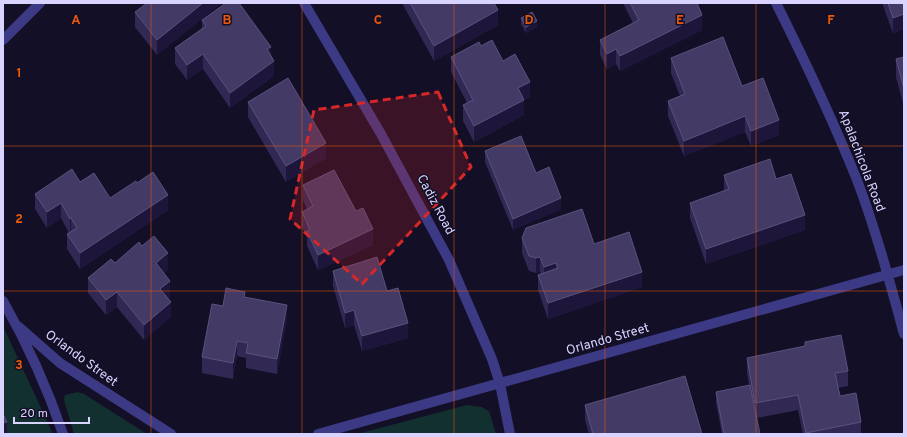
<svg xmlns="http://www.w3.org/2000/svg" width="907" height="437" font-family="Overpass,sans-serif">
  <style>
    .green { fill: #12302f }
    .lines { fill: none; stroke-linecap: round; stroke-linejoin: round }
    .minor { stroke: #3d3a85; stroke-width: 10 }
    .wall { fill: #312854 }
    .shaded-wall { fill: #1d163a }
    .building { fill: #433a66; stroke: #5a527e }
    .marked { fill: #d62828; fill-opacity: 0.2; stroke: #d62828; stroke-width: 3; stroke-dasharray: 8 5; stroke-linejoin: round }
    .grid { fill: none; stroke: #e8590c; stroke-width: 1; stroke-opacity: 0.55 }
    .labels { text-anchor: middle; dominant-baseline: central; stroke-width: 3; stroke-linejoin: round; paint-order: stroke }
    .street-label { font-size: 13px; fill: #d9d4ff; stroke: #130f26 }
    .grid-label { font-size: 13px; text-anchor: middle; font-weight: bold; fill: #e8590c; stroke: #130f26; stroke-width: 3; stroke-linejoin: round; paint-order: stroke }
  </style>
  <rect width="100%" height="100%" fill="#130f26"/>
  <path class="green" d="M3,326L53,434H3Z
    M78,392L84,394L147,434H74L64,400L65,395Z
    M467,405L482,407L489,411L496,434H357Z"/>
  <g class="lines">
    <path class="minor" d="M304,3L381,134L449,260L492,359L500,384L510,434
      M776,3C805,61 833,120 857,180C876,230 890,283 904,334
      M3,40L40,3
      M3,301C27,343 47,387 63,434
      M19,327L60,363L171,434
      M318,434L904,270"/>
  </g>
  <path class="wall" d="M221,3L157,55L135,27V12Z
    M402,3H494L498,25L434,61Z
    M623,3H697L702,30L620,71L616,64L607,69L600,55V40L633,23Z
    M882,3H904V29L893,33Z
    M521,18L537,27L526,33L521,24Z
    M202,20L271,55L274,76L230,108L203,69L187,80L175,64V48L202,29Z
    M451,57L503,61L530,97L524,100V115L474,142L463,121V105L467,103L451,72Z
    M904,57V107L896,77V59Z
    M671,58L742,86L779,135L751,146L745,132L684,156L668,116V101L680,96L671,73Z
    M248,102L326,158L286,182L248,117Z
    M485,151L536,173L561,209L513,230L485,162Z
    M724,175L776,179L805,230L706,264L690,218V203L724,191Z
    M80,182L110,198L137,183L168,210L80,269L67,249V234L69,233L61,218L47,228L35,209V194Z
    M303,185L373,245L318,270L307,246V238L302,227V212L307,209L303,200Z
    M522,238L594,244L642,287L548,319L538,290V275L541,274L540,272L536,273L529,271L522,253Z
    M142,246L168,269L164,273L170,296L168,298L171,317L144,340L117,307L106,315L88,293V278Z
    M333,271L387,291L408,338L362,351L354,325L345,328L333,286Z
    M245,297L287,320L277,374L246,368V358L237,356L233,379L202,373V357L223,306Z
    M805,342L848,371V386L838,388L840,396L861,422V434H803L798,410L757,418L760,434H722L716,403V392L749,385L747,373V358L805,346Z
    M585,405L702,434H589L585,420Z"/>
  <path class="shaded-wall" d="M203,3H221V4L157,55V40Z
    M498,10V25L434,61V46Z
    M904,14V29L893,33V18Z
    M702,15V30L620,71V56Z
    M537,21V27L526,33V27Z
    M271,47V62L267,49Z
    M616,49V64L607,69V54Z
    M203,54V69L187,80V65Z
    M274,61V76L230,108V93Z
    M530,82V97L524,100V115L474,142V126L518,88Z
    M745,116V132L684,156V141Z
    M779,120V135L751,146V131Z
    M326,143V158L286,182V166Z
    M168,195V210L80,269V253Z
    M561,198V209L513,230V219Z
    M61,203V218L47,228V212Z
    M805,215V230L706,264V249Z
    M71,218V233L70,234V219Z
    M373,229V245L318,270V255Z
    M168,253V269L156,279V263Z
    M540,257V272L536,273V258Z
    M556,263V278L544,282V267Z
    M642,272V287L548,319V303Z
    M170,281V296L160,304V289Z
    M117,292V307L106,315V300Z
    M171,302V317L144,340V325Z
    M287,305V320L277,374V359Z
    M354,310V325L345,328V313Z
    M408,323V338L362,351V336Z
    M237,341V356L233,379V363Z
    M7,422V434H3V423Z"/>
  <path class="building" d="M147,3H203L157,40L135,12Z
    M226,3H239L271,47L267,49L274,61L230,93L203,54L187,65L175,48L206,26L202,20Z
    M410,3H494L498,10L434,46Z
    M630,3H697L702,15L620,56L616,49L607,54L600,40L639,20Z
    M888,3H904V14L893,18Z
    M532,12L537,21L526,27L521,18Z
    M723,37L742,86L763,78L779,120L751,131L745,116L684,141L668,101L685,94L671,58Z
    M492,40L503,61L515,54L530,82L518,88L524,100L474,126L463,105L473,100L451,57L479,42L481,46Z
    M904,57V89L896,59Z
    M288,78L326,143L286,166L248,102Z
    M521,136L536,173L549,167L561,198L513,219L485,151Z
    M770,159L776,179L791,174L805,215L706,249L690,203L729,189L724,175Z
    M72,169L80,182L94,173L110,198L136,181L137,183L153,172L168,195L80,253L67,234L77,228L71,218L70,219L61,203L47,212L35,194Z
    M334,170L356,211L363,208L373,229L318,255L307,231L310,230L302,212L313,206L303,185Z
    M582,209L594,244L629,232L642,272L548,303L538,275L558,268L556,263L544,267L540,257L536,258L529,256L522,238L526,228Z
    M154,236L168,253L156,263L170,281L160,289L171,302L144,325L117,292L106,300L88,278L111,259L115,263L139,242L142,246Z
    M377,257L387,291L398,288L408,323L362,336L354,310L345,313L333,271Z
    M226,288L245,292L244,297L287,305L277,359L246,353L248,343L237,341L233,363L202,357L212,304L223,306Z
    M841,335L848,371L835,373L840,396L856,393L861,422L806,433L798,395L755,403L747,358L805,346V342Z
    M685,376L702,434H593L585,405Z
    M750,385L760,434H724L716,392Z
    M3,414L7,422L3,423Z"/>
  <path class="marked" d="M438,92L471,167L362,284L290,219L314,110Z"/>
  <path class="grid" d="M151,3V434M302,3V434M454,3V434M605,3V434M756,3V434M3,146H904M3,291H904"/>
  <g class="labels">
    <g class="street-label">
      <text transform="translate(861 161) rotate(69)">Apalachicola Road</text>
      <text transform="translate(435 205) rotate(62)">Cadiz Road</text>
      <text transform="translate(608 340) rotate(-16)">Orlando Street</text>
      <text transform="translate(81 359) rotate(36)">Orlando Street</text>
    </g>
  </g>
  <g class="grid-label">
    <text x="76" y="24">A</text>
    <text x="227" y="24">B</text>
    <text x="378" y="24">C</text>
    <text x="529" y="24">D</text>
    <text x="680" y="24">E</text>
    <text x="831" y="24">F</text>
    <text x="19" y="77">1</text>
    <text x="19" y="223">2</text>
    <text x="19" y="369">3</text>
  </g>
  <rect width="907" height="437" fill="none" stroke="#d9d4ff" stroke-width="8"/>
  <path d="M14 417v6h75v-6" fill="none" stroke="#d9d4ff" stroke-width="2"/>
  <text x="20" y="417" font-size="12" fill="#d9d4ff" stroke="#130f26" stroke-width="3" paint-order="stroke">20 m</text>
</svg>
